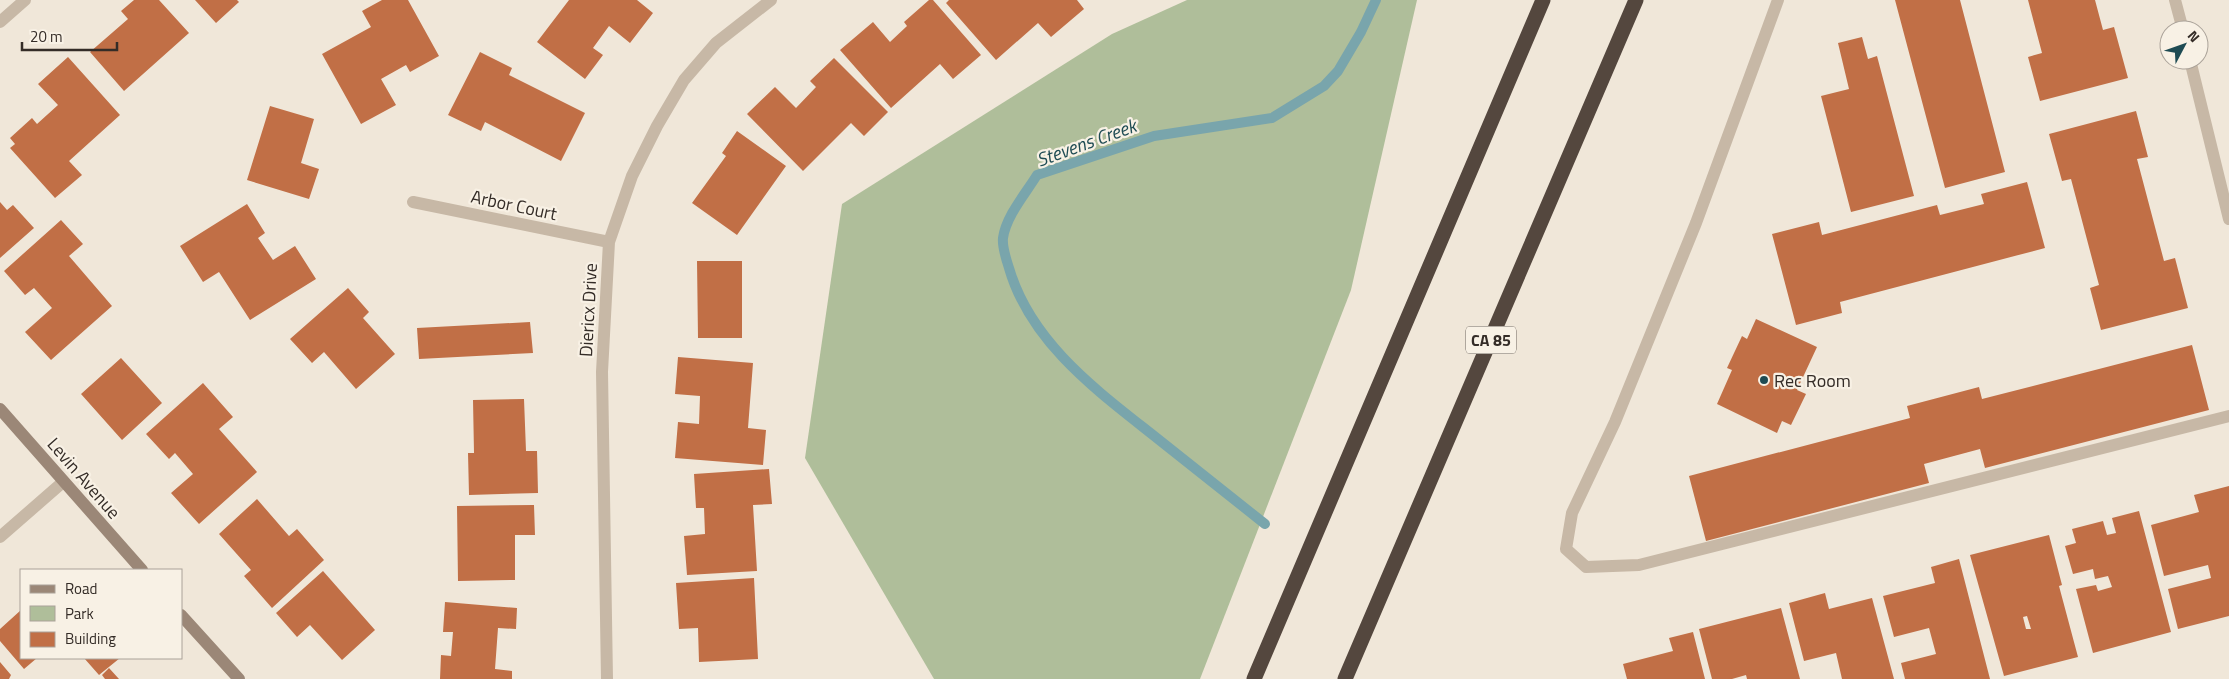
<svg xmlns="http://www.w3.org/2000/svg" width="2229" height="679" font-family="'Titillium Web',sans-serif">
  <style>
    .green { fill: #afbe9a }
    .lines { fill: none; stroke-linecap: round; stroke-linejoin: round }
    .stream { stroke: #79a5ac; stroke-width: 10 }
    .building { fill: #c16f46; fill-rule: evenodd }
    .lane { stroke: #c7b8a6; stroke-width: 12 }
    .street { stroke: #c7b8a6; stroke-width: 12 }
    .secondary { stroke: #9b8777; stroke-width: 12 }
    .highway { stroke: #54473e; stroke-width: 15 }
    .poi-dot { fill: #1e4b53; stroke: #f8f1e5; stroke-width: 2 }
    .labels { text-anchor: middle; dominant-baseline: central; stroke-width: 4.5; stroke-linejoin: round; paint-order: stroke }
    .shield { fill: #f8f1e5; stroke: #6f6760; stroke-width: 1 }
    .shield-label { font-size: 16px; font-weight: bold; fill: #342c27 }
    .street-label { font-size: 18px; fill: #342c27; stroke: #f8f1e5 }
    .poi-label { font-size: 18px; fill: #342c27; stroke: #f8f1e5; text-anchor: start }
    .water-label { font-size: 19px; font-style: italic; fill: #1e4b53; stroke: #f8f1e5 }
  </style>
  <rect width="100%" height="100%" fill="#f0e7d9"/>
  <path class="green" d="M1187,0H1417L1351,290L1200,679H934L805,458L842,204L1112,34Z"/>
  <g class="lines">
    <path class="stream" d="M1265,524C1230,496 1194,468 1158,439C1099,392 1031,344 1009,268C1006,259 1002,247 1003,238C1006,216 1026,193 1037,175L1154,136L1272,118L1324,86L1338,71L1361,32L1376,0"/>
  </g>
  <path class="building" d="M134,0H159L189,33L124,91L90,52L128,19L121,11Z
    M195,0H237L239,2L216,23Z
    M382,0H408L439,56L410,72L406,65L381,79L396,105L361,124L322,54L371,27L362,11Z
    M569,0H637L653,13L630,43L609,26L593,48L603,55L585,79L537,42Z
    M929,0H933L981,55L953,79L940,64L891,108L840,50L873,22L890,42L907,26L904,22Z
    M949,0H1077L1084,9L1051,37L1038,23L996,60L946,3Z
    M1895,0H1960L2005,172L1945,188Z
    M2028,0H2095L2103,30L2114,27L2128,78L2040,101L2028,57L2042,53Z
    M1862,37L1868,59L1877,56L1914,196L1851,212L1821,96L1849,89L1838,43Z
    M480,52L512,68L509,75L585,113L561,161L485,122L481,131L448,115Z
    M68,57L120,115L69,161L82,175L55,198L10,148L15,144L10,138L32,118L37,124L58,105L38,84Z
    M834,58L888,112L864,136L851,123L803,171L747,114L775,87L796,108L816,87L810,81Z
    M270,106L314,119L301,163L319,169L309,199L247,180Z
    M2136,111L2148,157L2137,159L2164,261L2175,258L2188,308L2101,330L2090,288L2099,285L2071,179L2062,181L2049,134Z
    M737,131L786,166L737,235L692,203L726,156L722,153Z
    M2027,182L2045,248L1840,302L1842,313L1796,325L1772,234L1819,222L1822,235L1937,205L1940,215L1984,204L1981,194Z
    M0,202L7,210L13,205L34,228L0,258Z
    M247,204L265,233L258,238L273,260L295,246L316,279L250,320L219,272L203,282L180,246Z
    M61,220L83,244L69,256L112,306L51,360L25,332L52,308L34,288L25,295L4,271Z
    M697,261H742V338H698Z
    M348,288L369,312L363,318L395,354L356,389L324,352L312,363L290,339Z
    M1756,319L1817,347L1797,390L1806,394L1791,425L1782,421L1777,433L1717,404L1732,370L1727,368L1742,336L1747,339Z
    M530,322L533,353L419,359L417,328Z
    M2192,345L2209,410L1985,468L1980,449L1924,464L1929,483L1706,541L1689,476L1910,418L1907,406L1979,387L1982,399Z
    M678,357L753,363L748,428L766,430L763,465L675,458L678,422L699,424L700,396L675,394Z
    M121,358L162,403L122,440L81,394Z
    M203,383L233,417L219,429L257,472L199,524L171,493L193,474L175,453L169,459L146,434Z
    M524,399L526,451H537L538,493L469,495L468,453H474L473,400Z
    M769,469L772,504L753,505L757,571L687,575L684,536L705,534L704,508H696L694,474Z
    M2229,486V616L2178,629L2168,589L2211,578L2208,565L2164,576L2151,525L2199,512L2194,495Z
    M257,499L289,536L297,529L324,560L272,608L244,576L251,570L219,534Z
    M534,505L535,535H515V580L458,581L457,506Z
    M2139,511L2171,632L2093,653L2076,589L2096,585L2098,591L2112,587L2108,576L2095,579L2093,569L2073,574L2065,546L2076,543L2072,529L2103,521L2107,535L2116,533L2112,518Z
    M2049,535L2062,585L2059,586L2078,657L2004,676L1970,555ZM2027,616L2031,629H2026L2023,617Z
    M1959,559L1990,679H1905L1901,663L1936,654L1929,628L1894,637L1883,596L1935,583L1931,567Z
    M323,571L375,630L342,660L310,625L297,637L276,613Z
    M754,578L758,659L699,662L698,628L679,629L676,583Z
    M1825,593L1829,609L1872,598L1894,679H1842L1836,653L1804,661L1789,603Z
    M445,602L517,608L516,629L498,628L495,669L512,671V679H440L441,655L451,656L453,632H443Z
    M1781,608L1800,679H1747L1746,675L1732,679H1712L1699,629Z
    M21,610V658H37L24,669L0,641V629Z
    M1693,632L1705,679H1627L1623,664L1673,651L1669,638Z
    M84,658H120L99,675Z
    M0,662L11,675L9,679H0Z
    M109,668L119,679H105L102,675Z"/>
  <g class="lines">
    <path class="lane" d="M1778,0L1696,223L1615,422L1572,513L1566,549L1586,567L1639,565L2229,416"/>
    <path class="street" d="M2175,0L2183,30
      M0,22L25,0
      M2190,60L2229,219
      M413,202L609,242
      M0,537L63,482
      M607,679L602,372L609,242L632,176L657,126L684,80L716,43L771,0"/>
    <path class="secondary" d="M0,409L142,570
      M181,615L239,679"/>
    <path class="highway" d="M1254,679L1543,0
      M1345,679L1636,0"/>
  </g>
  <circle class="poi-dot" cx="1764" cy="380" r="5"/>
  <g class="labels">
    <rect class="shield" x="1466" y="326.5" width="50" height="27" rx="4"/>
    <g class="shield-label">
      <text x="1491" y="340">CA 85</text>
    </g>
    <g class="street-label">
      <text transform="translate(514 205) rotate(12)">Arbor Court</text>
      <text transform="translate(588 310) rotate(-87)">Diericx Drive</text>
      <text transform="translate(84 478) rotate(49)">Levin Avenue</text>
    </g>
    <g class="poi-label">
      <text x="1774" y="380">Rec Room</text>
    </g>
    <g class="water-label">
      <text transform="translate(1086 142) rotate(-20)">Stevens Creek</text>
    </g>
  </g>
  <rect x="20" y="569" width="162" height="90" fill="#f8f1e5" stroke="#aaa299"/>
  <rect x="30" y="585" width="25" height="8" fill="#9b8777" stroke="#aaa299"/>
  <text x="65" y="594" font-size="15" fill="#342c27">Road</text>
  <rect x="30" y="606" width="25" height="15" fill="#afbe9a" stroke="#aaa299"/>
  <text x="65" y="619" font-size="15" fill="#342c27">Park</text>
  <rect x="30" y="632" width="25" height="15" fill="#c16f46" stroke="#aaa299"/>
  <text x="65" y="644" font-size="15" fill="#342c27">Building</text>
  <g transform="translate(2184 45) rotate(49)"><circle r="24" fill="#f8f1e5" stroke="#aaa299"/>
  <path d="M0-4L9 19L0 12L-9 19Z" fill="#1e4b53"/>
  <text y="-8" font-size="14" font-weight="bold" text-anchor="middle" fill="#342c27">N</text>
  </g>
  <path d="M22 42v8h95v-8" fill="none" stroke="#342c27" stroke-width="2.5"/>
  <text x="30" y="42" font-size="15" fill="#342c27" stroke="#f8f1e5" stroke-width="4" paint-order="stroke">20 m</text>
</svg>
